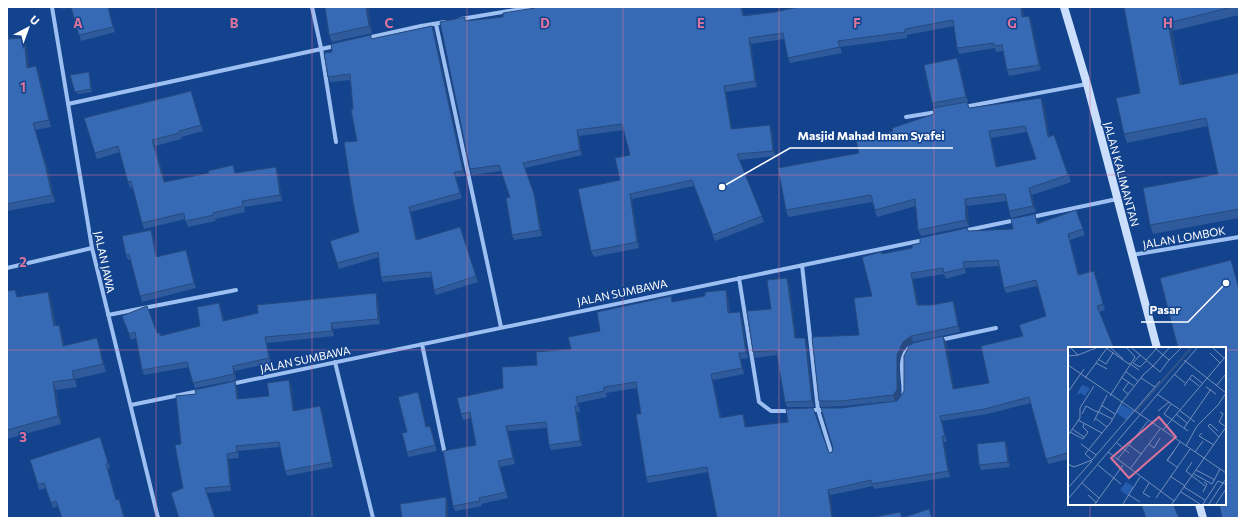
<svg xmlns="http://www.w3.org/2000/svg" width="1246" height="525" font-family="Commissioner,sans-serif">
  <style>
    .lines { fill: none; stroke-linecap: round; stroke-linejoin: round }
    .street { stroke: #9dbff1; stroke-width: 4 }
    .secondary { stroke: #cbdefc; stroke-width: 8 }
    .wall { fill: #2f5b9c; fill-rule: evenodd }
    .shaded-wall { fill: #264a7f }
    .building { fill: #376ab5; stroke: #264a7f; fill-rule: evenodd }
    .grid { fill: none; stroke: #da749d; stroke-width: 1; stroke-opacity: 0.55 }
    .labels { text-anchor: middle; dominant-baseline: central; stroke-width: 3; stroke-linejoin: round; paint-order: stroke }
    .street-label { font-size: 11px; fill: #fff; stroke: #13438d }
    .inset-river { fill: none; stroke: #2e5289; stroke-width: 2 }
    .inset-road { fill: none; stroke: #718ebb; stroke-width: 1 }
    .view { fill: #da749d; fill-opacity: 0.15; stroke: #da749d; stroke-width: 2 }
    .inset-edge { fill: none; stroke: #fff; stroke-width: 2 }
    .grid-label { font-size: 13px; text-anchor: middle; font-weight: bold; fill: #da749d; stroke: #13438d; stroke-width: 3; stroke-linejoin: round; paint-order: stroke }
    .leader { fill: none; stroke: #fff; stroke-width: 1.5 }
    .callout-dot { fill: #fff; stroke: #13438d; stroke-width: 1.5 }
    .callout-label { font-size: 12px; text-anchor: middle; font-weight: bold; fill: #fff; stroke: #13438d; stroke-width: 3; stroke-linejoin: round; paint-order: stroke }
  </style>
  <rect width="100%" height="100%" fill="#13438d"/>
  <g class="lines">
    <path class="street" d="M52,7L92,248L158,518
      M312,7L321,48L336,142
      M461,19L533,7
      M436,24L501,327
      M367,38L421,26L445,22
      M68,104L335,46
      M964,107L1087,84
      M906,117L937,112
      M1032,217L1117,199
      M963,231L1016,220
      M1132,255L1239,237
      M802,265L818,410L832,455
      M7,268L92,248
      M739,278L759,402L771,411H791
      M108,315L236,290
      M940,340L996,328
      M422,344L444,450
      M335,362L373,518
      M231,384L924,240
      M903,397C906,382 895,358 910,347
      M131,405L199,391
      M810,410H825"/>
    <path class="secondary" d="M1064,7L1087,84L1157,348
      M1199,504L1203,518"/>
  </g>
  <path class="wall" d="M62,7H110H108L115,32L81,41L72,7L63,9Z
    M368,7L372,33L332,42L329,35Z
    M535,7H742L744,15L775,12L799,7H1022L1024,16L1031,21L1041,70L1009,76L1007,70L1003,51L996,52L995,48L959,54L957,48L954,26L907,35V38L840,47L842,53L790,63L788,58L784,39L751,44L757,87L726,92L732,129L772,131L775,156L739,160L764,222L715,241L694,186L632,199L639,248L594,257L591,251L630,155L624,130L579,136L582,155L525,168L536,200L542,236L514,240L512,235L510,197L501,171L472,175L470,169L466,21L503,17L535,8Z
    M1124,7H1239V15L1172,31L1182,85L1239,73V218L1153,234L1150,225L1218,174L1208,126L1127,143L1124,134L1140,93Z
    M7,26L9,39L26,44L29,68L39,73L51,127L35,130L48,170L55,202L7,211Z
    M434,31L465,176L456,177L462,198L411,212L417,240L460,227L478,282L436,295L434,290L432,277L383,282L381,277L379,257L339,269L337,263L359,232L357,141L351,80L330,82L328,77L372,39Z
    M957,58L959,64L968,102H967L969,108L1041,98L1044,104L1049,136L1054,135L1071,182L1032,195L1036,212L1011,218L1009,211L1007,201L967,206L969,226L921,236L918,230L916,206L877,217L872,202L788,217L786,210L859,153L893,131L934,114V108L932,103ZM1027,132L1036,159L997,167L991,138Z
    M89,72L92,92L77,94L70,75Z
    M191,91L203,131L181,137L182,139L155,146L165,182L236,173L276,167L278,173L282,201L244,207L245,212L215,219L216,221L188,227L185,219L144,229L142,223L133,187L130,188L120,152L97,159L95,153Z
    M1076,210L1085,235L1070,240L1079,275L1096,277L1105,310L1099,312L1068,459L1048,464L1031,403L987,414L942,421L947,442H944L950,477L874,489L873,486L831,495L708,472L648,483L646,477L641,414L637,388L606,393L607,397L578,403L580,412H577L582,446L551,450L549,445L547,428L508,431L515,464L500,467L508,498L481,504L482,506L455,511L453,506L476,445L471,418L463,420L461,414L503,388L537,365L571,349L600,331L673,302L728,296L730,313L742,318L748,358L741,359L744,374L713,380L721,417L745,420L746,427L829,453L832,452L833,448L841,408L897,401L946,342L954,389L989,383L1023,336L1046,316L1037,286L1006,293L1004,288L999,266L965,268L966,273L946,279L944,274L913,279L918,305H932L953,301L955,306L960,332L913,342L905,347L899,361L900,396L895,401L843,406L821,407L819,401L859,335L872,296L882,254L912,248L920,243L967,228L969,231L1013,229L1037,219L1038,223Z
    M151,230L153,235L157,257L186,250L196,288L142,302L131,260H128L126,255Z
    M789,283L796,338L807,343L814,407H787L785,402L777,355L755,358L753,352L771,309Z
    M7,291L18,297L48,292L51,300L56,326L59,325L62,334L64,346L97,338L100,347L106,372L75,379L77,387L56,390L61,424L7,439Z
    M376,293L378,299L380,324L333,329L334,336L267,343L271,363L235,371L236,380L195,388L189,367L144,375L142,370L136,338L131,340L122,316L157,333H160L161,336L200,326L219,303L221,308L224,321Z
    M291,385L294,411L320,406L322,411L333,467L287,476L285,471L280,447L238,451L239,458L229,459L231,491L207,493L183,488L196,394L237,387L238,399L269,396Z
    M418,392L420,398L426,427L430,426L437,451L408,457L407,452V432Z
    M102,443L110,468L108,469L116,500L119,499L125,518H62L58,506L53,508L46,488L39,490L30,460Z
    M1007,446L1010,467L981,470L979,465Z"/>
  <path class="shaded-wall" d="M366,7H368L372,33L369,26Z
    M741,7H742L745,21L743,16Z
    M1021,7H1022L1025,22L1022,17Z
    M1029,16L1031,21L1041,70L1039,65Z
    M1168,23L1172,31L1183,94L1180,85Z
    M7,26L10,46L8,39Z
    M432,26L434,31L465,176L463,171Z
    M24,38L26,44L30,75L27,68Z
    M749,38L751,44L757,87L755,81Z
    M957,58L959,64L968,102L966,97Z
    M36,66L39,73L51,127L49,120Z
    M89,72L90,75L92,92L91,89Z
    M724,86L726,92L733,135L731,129Z
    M1041,98L1044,104L1050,144L1048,137Z
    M770,125L772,131L775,156L773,151Z
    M35,130L48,170L55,202L52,195Z
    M577,130L579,136L582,155L580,150Z
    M989,131L991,138L998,174L996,167Z
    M152,140L155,146L167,188L164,182Z
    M523,163L536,200L542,236L540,230Z
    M276,167L278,173L282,201L280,195Z
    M1029,188L1032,195L1036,212L1033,206Z
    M630,194L632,199L639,248L637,242Z
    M965,199L967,206L969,226L966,220Z
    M409,207L411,212L418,245L416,240Z
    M151,230L153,235L158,263L156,257Z
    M1068,234L1070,240L1080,281L1078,275Z
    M186,250L188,255L196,288L194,283Z
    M1094,271L1096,277L1105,310L1103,304Z
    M911,273L913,279L920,310L917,305Z
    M787,278L789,283L797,344L795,338Z
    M726,290L728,296L730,319L728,313Z
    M48,292L51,300L57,335L54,326Z
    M376,293L378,299L380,324L378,319Z
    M953,301L955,306L960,332L958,326Z
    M219,303L221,308L225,326L223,321Z
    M740,312L742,318L748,358L746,353Z
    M331,323L333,329L334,336L332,331Z
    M59,325L62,334L66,354L63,346Z
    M911,336L913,342L905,347L899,361L900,396L895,401L893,395L897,355L903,342Z
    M943,336L946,342L955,394L953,389Z
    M265,337L267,343L271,363L269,358Z
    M97,338L100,347L106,372L103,364Z
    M805,338L807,343L814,407L812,401Z
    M739,353L741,359L744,374L742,368Z
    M233,366L235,371L236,380L234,374Z
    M72,371L75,379L77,387L74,379Z
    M711,374L713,380L722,423L720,418Z
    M289,380L291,385L295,417L293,411Z
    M235,381L237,387L239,404L237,399Z
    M53,382L56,390L61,424L58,416Z
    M418,392L420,398L428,432L426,427Z
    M320,406L322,411L333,467L332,462Z
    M575,406L577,412L582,446L580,441Z
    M743,414L745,420L747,433L745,427Z
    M940,416L942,421L947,442L945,436Z
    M430,426L432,431L437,451L435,445Z
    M506,426L508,431L515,464L513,458Z
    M942,436L944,442L950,477L948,471Z
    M1005,441L1007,446L1010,467L1008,462Z
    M227,454L229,459L231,491L230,486Z
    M498,461L500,467L508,498L506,492Z
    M828,490L831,495L833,518H832Z
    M446,497L448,503V518H446Z"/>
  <path class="building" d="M71,7H108L113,27L79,35Z
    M325,7H366L369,26L329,35Z
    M535,7H741L743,16L775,12L799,7H1021L1022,17L1029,16L1039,65L1007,70L1002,45L994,46V43L957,48L953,20L905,29V32L838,41L840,47L788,58L783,33L749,38L755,81L724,86L731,129L770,125L773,151L737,154L762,216L713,235L692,180L630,194L637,242L591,251L578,189L620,180L615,158L630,155L622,124L577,130L580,150L523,163L534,194L540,230L512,235L506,198L510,197L499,165L470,169L440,22L465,17V21L503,17V13L535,8Z
    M1124,7H1232L1168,23L1180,85L1239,73V209L1150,225L1143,188L1218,174L1206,118L1124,134L1116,98L1140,93Z
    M432,26L463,171L454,172L460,193L409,207L416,240L460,227L476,276L434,290L431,272L381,277L378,252L337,263L330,241L359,232L353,202L344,142L357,141L351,110L353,109L350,74L328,77L324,53L332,52L331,44L371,35V39Z
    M7,34L8,39L24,38L27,68L36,66L49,120L33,123L45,164L52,195L7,204Z
    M957,58L966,97L932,103L924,65Z
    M89,72L91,89L75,92L70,75Z
    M191,91L201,125L179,131V133L152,140L164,182L209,173L208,171L233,165L235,173L276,167L280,195L242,201L243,206L213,213L214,215L185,221L184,213L142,223L131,181L128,182L118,146L95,153L84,118Z
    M1041,98L1048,137L1054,135L1068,175L1029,188L1033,206L1009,211L1005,194L965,199L966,220L918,230L915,199L875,210L871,195L786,210L778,168L859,153L856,141L893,131L892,128L934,114L933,108L967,102L969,108ZM1025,126L1036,159L996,167L989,131Z
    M1076,210L1083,229L1068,234L1078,275L1094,271L1103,304L1097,306L1114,348L1116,347V348H1069V465L1067,453L1046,459L1029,397L985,409L940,416L945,436H942L948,471L872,484L871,480L828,490L832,518H717L707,467L646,477L636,414H641L636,382L604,387V391L576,397L578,406H575L580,441L549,445L546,422L506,426L513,458L498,461L506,492L479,498L480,501L453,506L443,451L476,445L470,412L461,414L457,398L503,388L502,367L537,365L536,352L571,349L568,337L600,331L597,312L671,296L672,302L705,296V292L726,290L728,313L740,312L746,353H739L742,368L711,374L720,418L743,414L745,427L788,422L786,409L813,408L829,453L832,452L833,448L821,408H841L897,401L904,391V356L909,346L913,343L943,336L953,389L989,383L981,346L1023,336L1019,325L1046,316L1036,280L1004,288L998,260L963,262L964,268L944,273L943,268L911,273L917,305H932L953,301L958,326L911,336L903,342L897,355V390L893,395L841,401H819L812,337L859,335L854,298L872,296L862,257L881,252L882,254L912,248V245L920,243V238L967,228L968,231L1013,229L1011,219L1035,214L1037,224Z
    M151,230L156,257L186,250L194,283L140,296L129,254L126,255L122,236Z
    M1231,260L1239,289V518H1222L1219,504H1225V348H1178L1160,278Z
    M787,278L795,338H805L812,401L785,402L776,350L753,352L747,311L771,309L767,280Z
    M15,290L17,297L48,292L54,326L59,325L63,346L97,338L103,364L72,371L74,379L53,382L58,416L7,430V291Z
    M376,293L378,319L331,323L332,331L265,337L269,358L233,366L234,374L193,383L187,362L142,370L135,332L129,334L122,316L147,306L157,333H160V336L200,326L197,307L219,303L223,321L258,313L257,305Z
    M289,380L293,411L320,406L332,462L285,471L279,442L236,446L237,452L227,454L230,486L205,488L215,518H179L171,493L183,488L175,445L181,444L176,396L196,394L195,390L235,381L237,399L269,396L267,383Z
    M418,392L426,427L430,426L435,445L407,452L402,433L407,432L398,397Z
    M100,437L108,463L106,464L116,500L119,499L124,518H62L56,501L51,503L44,483L38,485L30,460Z
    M1005,441L1008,462L979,465L977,444Z
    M446,497V518H402L400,504Z
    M1141,504H1173L1179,518H1146Z
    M929,509L932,518H870L900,512L902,518Z"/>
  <path class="grid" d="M156,7V518M312,7V518M467,7V518M623,7V518M779,7V518M934,7V518M1090,7V348M7,175H1239M7,350H1069M1225,350H1239M1090,504V518"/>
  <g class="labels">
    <g class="street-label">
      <text transform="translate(1122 174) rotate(75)">JALAN KALIMANTAN</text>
      <text transform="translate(1184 237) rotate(-10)">JALAN LOMBOK</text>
      <text transform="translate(105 262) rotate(78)">JALAN JAWA</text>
      <text transform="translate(622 292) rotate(-12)">JALAN SUMBAWA</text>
      <text transform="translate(305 359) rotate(-12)">JALAN SUMBAWA</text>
    </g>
  </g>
  <g transform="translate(1068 347)">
    <rect width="158" height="158" fill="#13438d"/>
    <path d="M14,38L22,41L17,49L13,46L8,48ZM58,135L66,140L60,149L52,143Z" fill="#255cad"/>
    <path d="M53,57L66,64L58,73L48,65Z" fill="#255cad"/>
    <path class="inset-river" d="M67,65L123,1"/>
    <path class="inset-road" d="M38,1L61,17M43,1L55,12M64,1L92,25L101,13L87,1M145,1L156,11M142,6L152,16M10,8L28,1M72,8L65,16L72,20L79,13M0,9L10,8L3,1M30,12L38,17L45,6M78,13L89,1M101,13L113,1M116,13L158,46M28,16L39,22M61,16L71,23M0,18L158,126M85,19L101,1M57,24L70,34M106,27L117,36M75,28L85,19M53,30L66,39M17,31L39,1M73,31L87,40M121,31L131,39M116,39L124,28L134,36M148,39L158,27M138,40L148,47M0,45L16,22M60,47L55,43L61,35M89,47L111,62M42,49L67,10L59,1M103,57L96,67L120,84M33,58L47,67M111,63L127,75M29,64L44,72M90,64L101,55M152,65L155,67L151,75L158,80M14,67L18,59L29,65M108,67L119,76M27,71L39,80M10,73L34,86M26,74L39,48M116,81L143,42M4,82L16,90M95,83L158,9M150,84L142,77L140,79L151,90M2,85L15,92L20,85L15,80L16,77M134,86L131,89L146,98M0,88L12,71V61L26,39M49,96L61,106M13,97L28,108M81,97L86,101L92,91M61,98L73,107M118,99L129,79L150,58L158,46M106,104L99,113L109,120M40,105L106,154M127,105L135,94M23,112L17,107L43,75L54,55L76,27M49,113L80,74M99,114L112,95M124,115L118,124L137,139M0,117L6,120L24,113L92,34M30,118L53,137M62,122L92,82M128,123L147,133M126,127L144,137L152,122M102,129L117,139M14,136L31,151M81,136L75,146L82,150M116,140L137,153M0,141L24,114M113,145L132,157M135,145L139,137L136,135M20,148L29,156M61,148L72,155M88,151L122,102M0,152L129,1M27,157L55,118M55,157L72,130M104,157L158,80M135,157L150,134L155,136L158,132M141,157L155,136L158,138M148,157L158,142"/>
    <path class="view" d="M91,70L108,90L61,131L43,111Z"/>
    <rect width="158" height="158" class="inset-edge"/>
  </g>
  <g class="grid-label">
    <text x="78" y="28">A</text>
    <text x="234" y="28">B</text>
    <text x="389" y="28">C</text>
    <text x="545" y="28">D</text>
    <text x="701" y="28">E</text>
    <text x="857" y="28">F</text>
    <text x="1012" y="28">G</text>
    <text x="1168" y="28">H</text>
    <text x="23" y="92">1</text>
    <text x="23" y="267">2</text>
    <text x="23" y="442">3</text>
  </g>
  <path class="leader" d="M722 187L790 148H953M1226 283L1188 322H1141"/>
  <g class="callout-dot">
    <circle cx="722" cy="187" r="4"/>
    <circle cx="1226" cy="283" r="4"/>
  </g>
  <g class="callout-label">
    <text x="871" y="140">Masjid Mahad Imam Syafei</text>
    <text x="1165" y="314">Pasar</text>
  </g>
  <rect width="1246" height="525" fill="none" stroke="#ffffff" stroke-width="16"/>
  <g transform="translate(28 28) rotate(41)" stroke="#13438d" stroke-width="3" paint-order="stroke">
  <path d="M0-3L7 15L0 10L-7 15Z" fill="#ffffff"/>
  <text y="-6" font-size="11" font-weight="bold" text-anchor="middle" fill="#ffffff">U</text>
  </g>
</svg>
